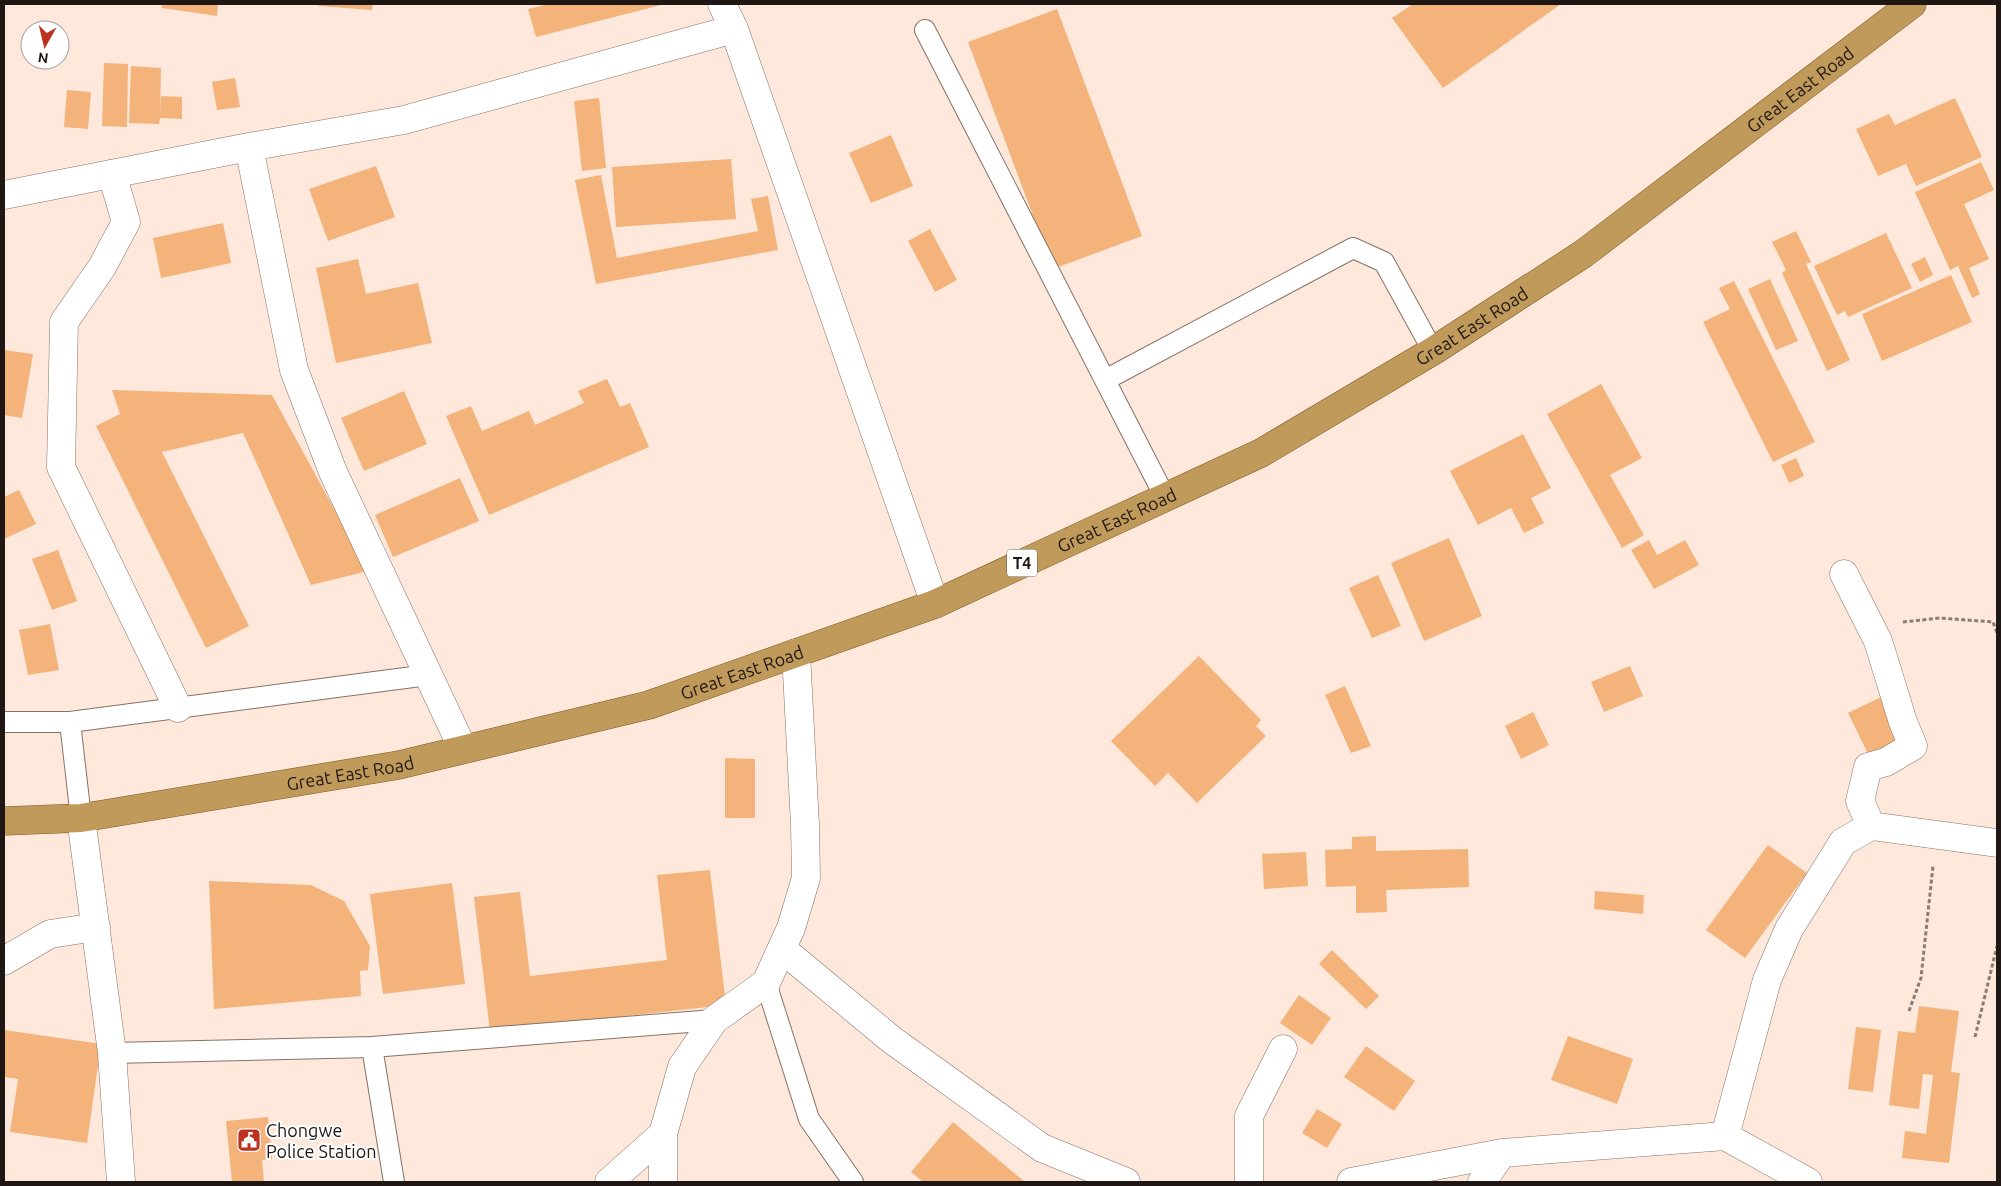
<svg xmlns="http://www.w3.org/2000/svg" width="2001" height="1186" font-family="Ubuntu,sans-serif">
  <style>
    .building { fill: #f3b37a }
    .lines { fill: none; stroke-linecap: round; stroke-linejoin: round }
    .service-casing { stroke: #857267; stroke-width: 22 }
    .pedestrian-casing { stroke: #857267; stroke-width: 29 }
    .minor-casing { stroke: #857267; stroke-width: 29 }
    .tertiary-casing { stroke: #857267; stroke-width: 29 }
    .trunk-casing { stroke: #7d5b26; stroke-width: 29 }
    .path { stroke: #8a7b73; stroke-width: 3; stroke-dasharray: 4 2.5; stroke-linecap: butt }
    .service { stroke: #fff; stroke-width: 20 }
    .pedestrian { stroke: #fff; stroke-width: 28 }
    .minor { stroke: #fff; stroke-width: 28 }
    .tertiary { stroke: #fff; stroke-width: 28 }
    .trunk { stroke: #c09a5a; stroke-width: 28 }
    .labels { text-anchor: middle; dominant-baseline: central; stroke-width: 4; stroke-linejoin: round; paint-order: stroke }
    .shield { fill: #fff; stroke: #625d5a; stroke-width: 1 }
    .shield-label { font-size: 16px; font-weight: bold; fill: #1f1713 }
    .street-label { font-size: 18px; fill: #1f1713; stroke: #fff }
    .poi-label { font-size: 18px; fill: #1f1713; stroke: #fff; text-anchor: start }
  </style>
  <rect width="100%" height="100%" fill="#fde8db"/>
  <path class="building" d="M162,4H218L217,16L162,8Z
    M319,4H373L372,10L319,6Z
    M549,4H665L536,37L528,9Z
    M1413,4H1561L1443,88L1392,18Z
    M1057,9L1142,236L1053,269L968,42Z
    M104,63L128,64L127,127L102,126Z
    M131,66L161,68L160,114L161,96L182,97V119L160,118L159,124L129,123Z
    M235,78L240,107L217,110L212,82Z
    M67,90L91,92L88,129L64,127Z
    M599,98L606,168L582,171L574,101Z
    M1955,98L1982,157L1916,186L1906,164L1878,176L1856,129L1889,114L1895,125Z
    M891,135L913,186L871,203L849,153Z
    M731,159L736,219L616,227L612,167Z
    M1981,162L1994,190L1964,204L1989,259L1969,268L1980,294L1972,298L1958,266L1950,270L1915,192Z
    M376,166L395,217L328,241L309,189Z
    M601,175L617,258L758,231L751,199L768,196L778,250L596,284L575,180Z
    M223,223L231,263L161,278L153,238Z
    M930,229L957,280L935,292L908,241Z
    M1796,231L1811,262L1806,264L1850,360L1827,371L1782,273L1786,270L1772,242Z
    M1886,233L1912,288L1848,317L1845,311L1837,315L1814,266Z
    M1925,257L1933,275L1920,282L1911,264Z
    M358,259L366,294L418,283L432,343L336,363L316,268Z
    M1951,275L1972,322L1882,361L1862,314Z
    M1770,279L1798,341L1776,350L1748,289Z
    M1734,281L1815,442L1773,462L1703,322L1730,309L1719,288Z
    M4,350L33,354L22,418L4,415Z
    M607,379L620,407L630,403L649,447L489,515L446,416L471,406L482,431L529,411L535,425L584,403L578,391Z
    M1601,384L1642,458L1610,475L1644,535L1622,548L1547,414Z
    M112,390L272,395L368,571L311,585L243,433L162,452L249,626L206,648L96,426L120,414Z
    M404,391L427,444L364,471L341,418Z
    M1523,434L1551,488L1531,498L1544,523L1524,533L1511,508L1478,525L1450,471Z
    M1796,458L1804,476L1789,483L1781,465Z
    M460,478L479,521L393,557L375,515Z
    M19,490L36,524L4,539V497Z
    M1449,538L1482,616L1424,641L1391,563Z
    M1649,540L1657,555L1685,540L1699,565L1654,589L1631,550Z
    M58,550L77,601L52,610L32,559Z
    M1378,575L1401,626L1372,638L1349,588Z
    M50,624L59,670L28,675L19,630Z
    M1199,656L1261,720L1256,726L1266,736L1197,803L1168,773L1155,786L1111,741Z
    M1630,666L1643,696L1604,712L1591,682Z
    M1345,686L1371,746L1351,753L1325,695Z
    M1881,697L1905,747L1872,762L1848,713Z
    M1533,712L1549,745L1521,759L1505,726Z
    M725,758L755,759V818H725Z
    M1376,836V851L1468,849L1469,887L1386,890L1387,912L1356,913V886L1326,887L1325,850L1352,849V837Z
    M1768,845L1807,873L1745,958L1706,930Z
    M1306,852L1308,886L1264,889L1262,854Z
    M710,870L726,1005L490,1031L474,897L520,892L530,976L667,960L657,875Z
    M209,881L311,885L344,901L370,946L368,970L360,971L361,996L214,1009Z
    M452,883L465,984L383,994L370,894Z
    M1595,891L1644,895L1643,914L1594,909Z
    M1332,950L1379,996L1366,1009L1319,964Z
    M1299,995L1331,1018L1312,1045L1280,1023Z
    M1919,1006L1959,1011L1951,1072L1960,1073L1949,1163L1902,1158L1905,1131L1926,1134L1933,1075L1923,1074L1919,1109L1889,1105L1898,1031L1915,1033Z
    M1856,1027L1881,1030L1873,1092L1848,1089Z
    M4,1030L101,1044L87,1143L10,1132L18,1079L4,1077Z
    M1568,1036L1633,1059L1617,1104L1551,1080Z
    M1366,1046L1415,1081L1394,1111L1344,1077Z
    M1317,1109L1342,1124L1327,1148L1302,1133Z
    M268,1117L272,1159L262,1160L264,1182H232L226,1121Z
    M953,1122L1025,1182H923L911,1172Z"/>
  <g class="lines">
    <g class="service-casing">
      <path id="service" d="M925,30L1165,497
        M1105,380L1353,248L1384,262L1433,351
        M4,722H70L428,675
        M70,722L81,818
        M766,983L809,1119L853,1182
        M112,1053L372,1047
        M394,1182L372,1047L714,1020"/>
    </g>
    <g class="pedestrian-casing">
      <path id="pedestrian" d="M112,174L126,222L102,267L64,322L61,467L178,708"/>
    </g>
    <g class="minor-casing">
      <path id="minor" d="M722,4L734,29L935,604
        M249,147L294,370L333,472L463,749
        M4,195L249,147L404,120L734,29
        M1844,574L1878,641L1903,722L1913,746L1886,762L1868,767L1860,801L1871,826
        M81,818L112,1053L121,1182
        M782,949L892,1040L1042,1148L1126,1182
        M4,961L50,934L96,927
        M663,1134V1182
        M1725,1136L1767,980L1789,929L1843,842L1871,826L1997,843
        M609,1182L663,1134
        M1249,1182V1116L1283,1049
        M1351,1182L1502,1153L1725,1136L1808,1182
        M1482,1182L1502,1153"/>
    </g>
    <g class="tertiary-casing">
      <path id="tertiary" d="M663,1134L682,1067L714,1020L766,983L791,928L806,878L805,825L796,653"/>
    </g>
    <g class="trunk-casing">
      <g id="trunk">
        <path id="s1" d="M4,821L81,818L399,765L649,705L935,604L1261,453L1433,351L1583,254L1912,4"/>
      </g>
    </g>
    <path class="path" d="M1903,622L1940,618L1993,622L1997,633
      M1909,1011L1921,978L1933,866
      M1975,1037L1997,946"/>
    <use href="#service" class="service"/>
    <use href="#pedestrian" class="pedestrian"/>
    <use href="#minor" class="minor"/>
    <use href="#tertiary" class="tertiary"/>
    <use href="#trunk" class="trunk"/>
  </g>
  <defs>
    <g id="civic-square" transform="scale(1.25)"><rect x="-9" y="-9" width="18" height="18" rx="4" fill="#bd3120" stroke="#fff"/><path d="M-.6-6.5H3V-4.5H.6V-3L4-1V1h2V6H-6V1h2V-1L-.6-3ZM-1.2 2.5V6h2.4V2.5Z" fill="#fff"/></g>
  </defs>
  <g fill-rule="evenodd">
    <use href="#civic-square" x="249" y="1140"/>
  </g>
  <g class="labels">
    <rect class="shield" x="1007" y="549.5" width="30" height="27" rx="4"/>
    <g class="shield-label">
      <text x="1022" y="563">T4</text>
    </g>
    <g class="street-label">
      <text stroke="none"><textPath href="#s1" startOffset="1970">Great East Road</textPath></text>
      <text stroke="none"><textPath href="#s1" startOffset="1565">Great East Road</textPath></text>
      <text stroke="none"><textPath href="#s1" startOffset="1160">Great East Road</textPath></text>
      <text stroke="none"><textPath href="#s1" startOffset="755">Great East Road</textPath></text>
      <text stroke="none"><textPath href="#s1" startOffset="350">Great East Road</textPath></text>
    </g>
    <g class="poi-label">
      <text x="266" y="1130">Chongwe<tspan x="266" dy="21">Police Station</tspan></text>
    </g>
  </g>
  <rect width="2001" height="1186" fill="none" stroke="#1f1713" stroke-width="10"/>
  <g transform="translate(45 45) rotate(188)"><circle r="24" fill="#ffffff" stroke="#a5a2a1"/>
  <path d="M0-4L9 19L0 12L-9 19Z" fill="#bd3120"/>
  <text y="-8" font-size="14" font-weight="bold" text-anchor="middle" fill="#1f1713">N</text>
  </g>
</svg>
